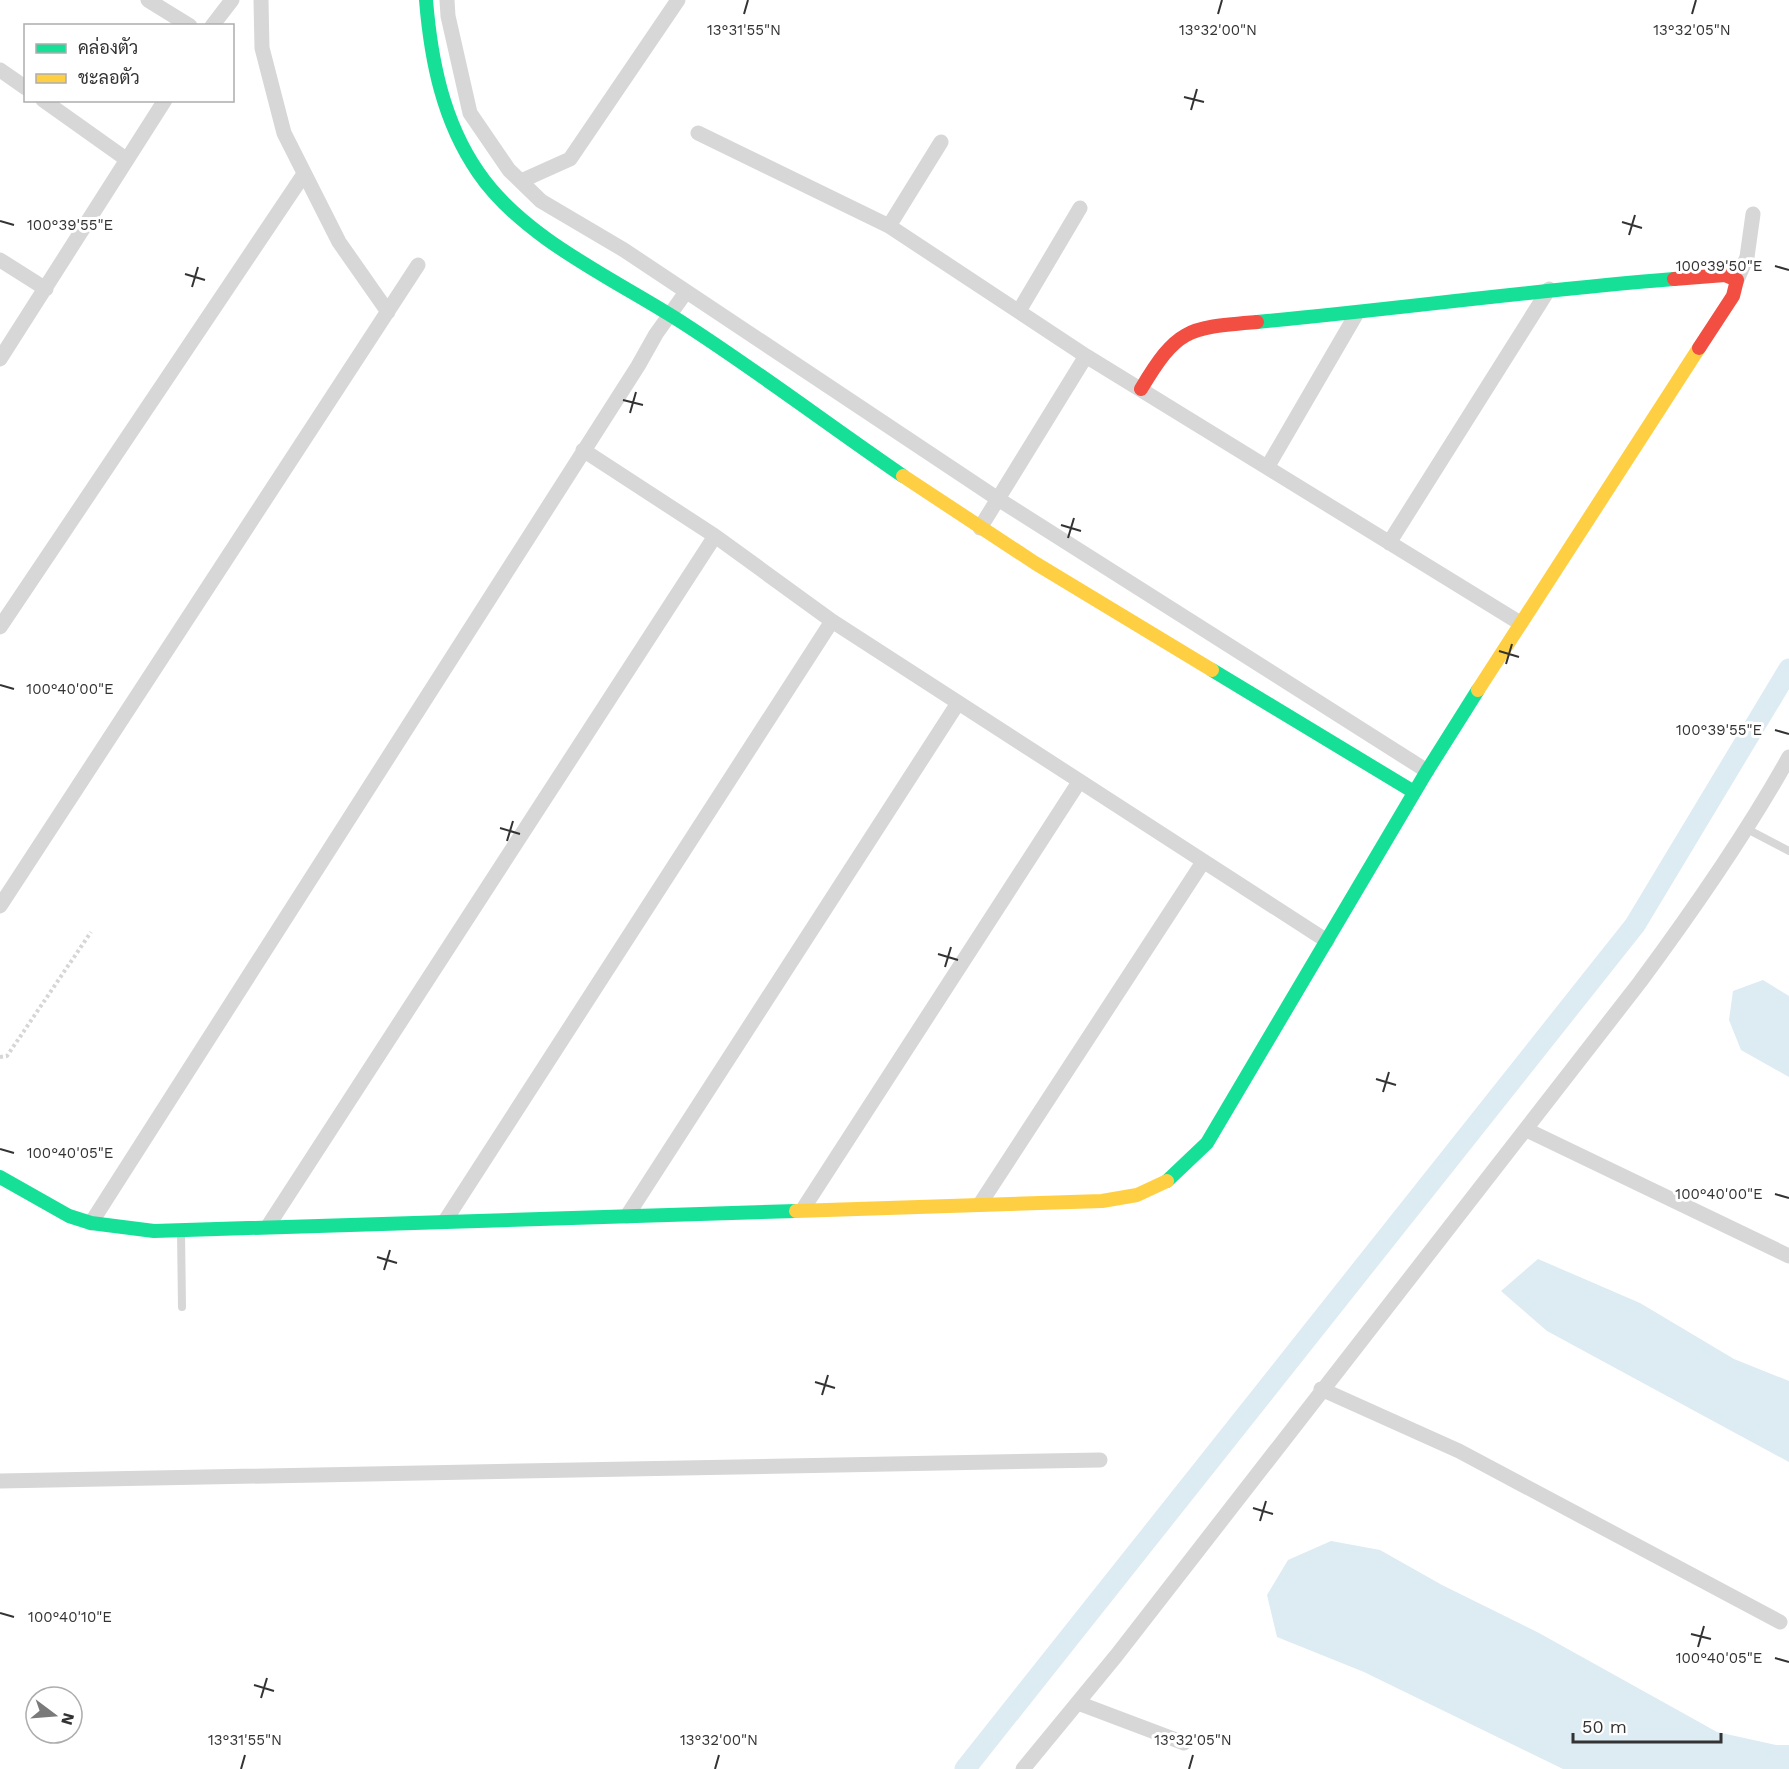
<svg xmlns="http://www.w3.org/2000/svg" width="1789" height="1769" font-family="'Work Sans',Sarabun,sans-serif">
  <style>
    .water { fill: #ddebf3 }
    .lines { fill: none; stroke-linecap: round; stroke-linejoin: round }
    .canal { stroke: #ddebf3; stroke-width: 21 }
    .path { stroke: #d6d6d6; stroke-width: 4; stroke-dasharray: 3 3; stroke-linecap: butt }
    .lane { stroke: #d7d7d7; stroke-width: 8 }
    .street { stroke: #d7d7d7; stroke-width: 15 }
    .fast { stroke: #16e098; stroke-width: 14 }
    .slow { stroke: #ffcf43; stroke-width: 14 }
    .jam { stroke: #f24e42; stroke-width: 14 }
    .ticks { fill: none; stroke: #333; stroke-width: 2 }
    .ticks-label { font-size: 15px; text-anchor: middle; fill: #333; stroke: #fff; stroke-width: 6; stroke-linejoin: round; paint-order: stroke }
  </style>
  <rect width="100%" height="100%" fill="#fff"/>
  <path class="water" d="M1763,980L1789,996V1077L1741,1050L1729,1020L1733,991Z
    M1538,1259L1640,1303L1734,1359L1789,1381V1462L1547,1331L1501,1291Z
    M1331,1541L1380,1550L1442,1585L1539,1633L1717,1732L1776,1745H1789V1769H1563L1364,1672L1277,1637L1267,1595L1288,1560Z"/>
  <g class="lines">
    <path class="canal" d="M965,1769L1635,925L1789,669"/>
    <path class="path" d="M0,1057L7,1056L91,932"/>
    <path class="lane" d="M1747,829L1789,851
      M181,1231L182,1307"/>
    <path class="street" d="M148,0L190,26
      M261,0L262,48L284,133L339,242L388,312
      M447,0L448,16L470,113L509,170L541,201L624,250L998,499L1427,771
      M212,26L232,0
      M0,70L26,88
      M43,100L126,159
      M698,133L889,226L1086,356L1520,623
      M521,181L570,159L678,0
      M889,226L941,142
      M0,260L46,289
      M1737,280L1747,257L1753,214
      M1019,311L1080,208
      M0,359L165,100
      M583,450L715,536L832,621L1327,941
      M1268,466L1357,313
      M980,528L1086,356
      M1389,543L1549,289
      M0,627L304,174
      M0,906L418,265
      M1527,1130L1789,1256
      M980,1204L1203,862
      M803,1209L1079,782
      M627,1216L958,703
      M445,1221L832,621
      M91,1223L638,366L656,334L686,292
      M268,1226L715,536
      M1321,1389L1459,1451L1780,1622
      M0,1481L1100,1460
      M1078,1703L1184,1743
      M1023,1769L1116,1656L1640,982C1694,909 1745,836 1789,757"/>
    <path class="fast" d="M426,0C431,61 443,121 478,172C524,240 619,281 686,325C760,373 830,426 903,476
      M1257,322C1396,309 1535,290 1674,279
      M1212,670L1414,792
      M0,1177L69,1216L91,1223L154,1231L796,1211
      M1167,1181L1207,1143L1427,771L1478,690"/>
    <path class="slow" d="M903,476L1035,563L1212,670
      M1478,690L1699,348
      M796,1211L1102,1201L1137,1195L1167,1181"/>
    <path class="jam" d="M1674,279L1725,275L1737,280L1733,296L1699,348
      M1141,389C1178,327 1188,328 1257,322"/>
  </g>
  <path class="ticks" d="M744,14L748,0M1218,14L1222,0M1692,14L1696,0M1184,97L1204,102M1191,110L1197,89M0,221L14,225M1622,222L1642,228M1629,235L1635,215M1775,266L1789,270M185,274L205,280M192,287L198,267M623,400L643,405M630,413L636,392M1061,525L1081,531M1068,538L1074,518M1499,651L1519,657M1506,664L1512,644M0,685L14,689M1775,730L1789,734M500,828L520,834M507,841L513,821M938,954L958,960M945,967L951,947M1376,1079L1396,1085M1383,1092L1389,1072M0,1149L14,1153M1775,1194L1789,1198M377,1257L397,1263M384,1270L390,1250M815,1382L835,1388M822,1395L828,1375M1253,1508L1273,1514M1260,1521L1266,1501M0,1613L14,1617M1691,1634L1711,1639M1698,1647L1704,1626M1775,1658L1789,1662M254,1685L274,1691M261,1698L267,1678M241,1769L245,1755M715,1769L719,1755M1189,1769L1193,1755"/>
  <g class="ticks-label">
    <text x="744" y="35">13°31'55"N</text>
    <text x="1218" y="35">13°32'00"N</text>
    <text x="1692" y="35">13°32'05"N</text>
    <text x="70" y="230">100°39'55"E</text>
    <text x="1719" y="271">100°39'50"E</text>
    <text x="70" y="694">100°40'00"E</text>
    <text x="1719" y="735">100°39'55"E</text>
    <text x="70" y="1158">100°40'05"E</text>
    <text x="1719" y="1199">100°40'00"E</text>
    <text x="70" y="1622">100°40'10"E</text>
    <text x="1719" y="1663">100°40'05"E</text>
    <text x="245" y="1745">13°31'55"N</text>
    <text x="719" y="1745">13°32'00"N</text>
    <text x="1193" y="1745">13°32'05"N</text>
  </g>
  <rect x="24" y="24" width="210" height="78" fill="#ffffff" stroke="#adadad" stroke-width="1.5"/>
  <rect x="36" y="44" width="30" height="9" fill="#16e098" stroke="#adadad" stroke-width="1.5"/>
  <text x="78" y="54" font-size="18" fill="#333333">คล่องตัว</text>
  <rect x="36" y="74" width="30" height="9" fill="#ffcf43" stroke="#adadad" stroke-width="1.5"/>
  <text x="78" y="84" font-size="18" fill="#333333">ชะลอตัว</text>
  <g transform="translate(54 1715) rotate(106)"><circle r="28" fill="#ffffff" stroke="#adadad" stroke-width="1.5"/>
  <path d="M0-4.5L10 22L0 15L-10 22Z" fill="#7a7a7a"/>
  <text y="-9" font-size="16" font-weight="bold" text-anchor="middle" fill="#333333">N</text>
  </g>
  <path d="M1573 1733v9h148v-9" fill="none" stroke="#333333" stroke-width="3"/>
  <text x="1582" y="1733" font-size="18" fill="#333333" stroke="#ffffff" stroke-width="4.5" paint-order="stroke">50 m</text>
</svg>
